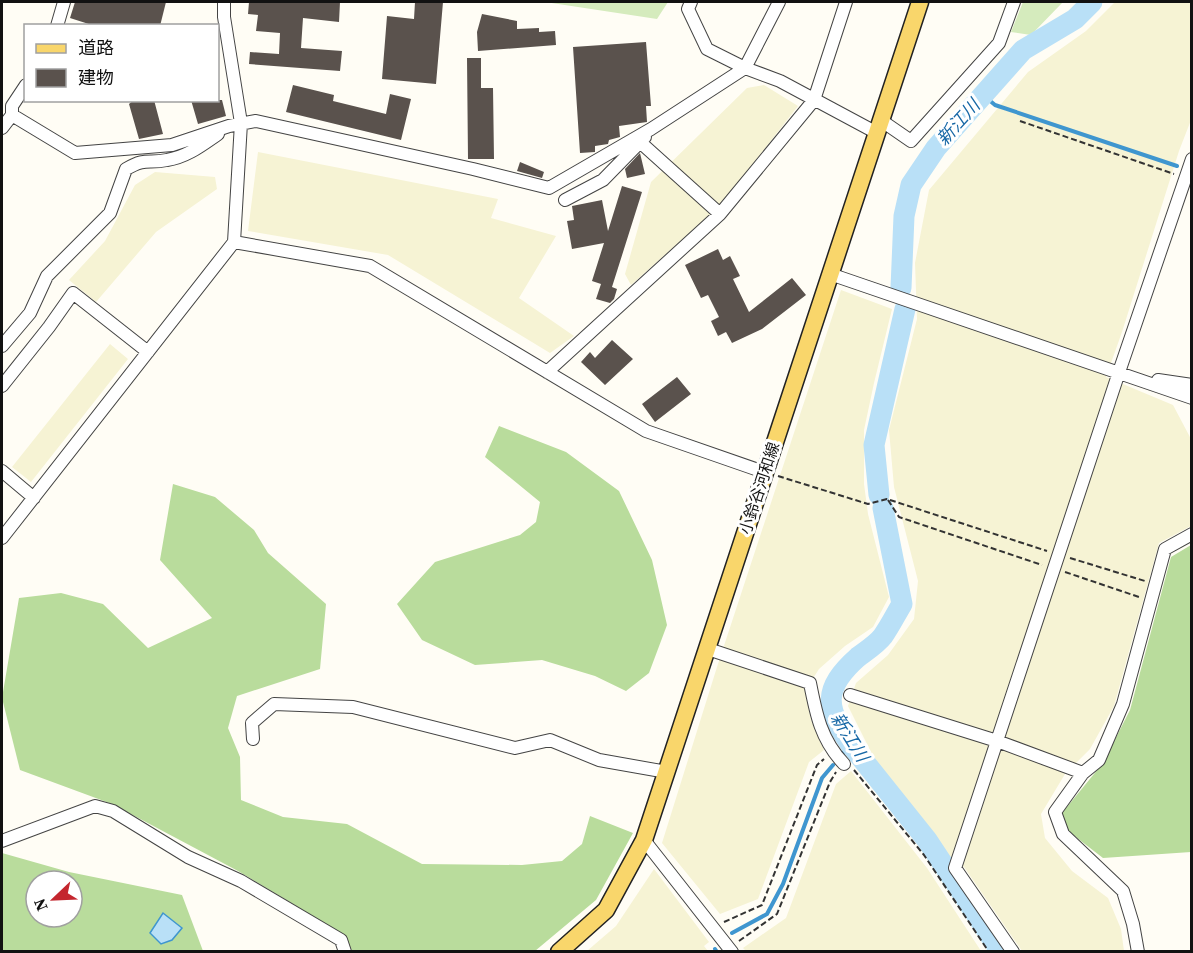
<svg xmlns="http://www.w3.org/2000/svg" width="1193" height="953" font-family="'Source Serif 4','Noto Sans JP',serif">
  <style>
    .farmland { fill: #f6f3d4 }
    .green { fill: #d5ebbd }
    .forest { fill: #b9dc9c; fill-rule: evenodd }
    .water { fill: #b9e0f7; stroke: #3f96cf; stroke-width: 1.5 }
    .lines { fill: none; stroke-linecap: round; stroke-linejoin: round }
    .stream { stroke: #3f96cf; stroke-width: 4 }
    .river { stroke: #b9e0f7; stroke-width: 21 }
    .building { fill: #5a524d }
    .minor-casing { stroke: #444; stroke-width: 14 }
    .major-casing { stroke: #222; stroke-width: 19 }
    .path { stroke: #333; stroke-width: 2; stroke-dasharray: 6 3; stroke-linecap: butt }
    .minor { stroke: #fff; stroke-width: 12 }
    .major { stroke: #f9d66b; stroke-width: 16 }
    .labels { text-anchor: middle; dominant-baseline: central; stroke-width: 6; stroke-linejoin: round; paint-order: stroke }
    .street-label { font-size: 16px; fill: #111; stroke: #fff }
    .water-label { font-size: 18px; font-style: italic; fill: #1768a6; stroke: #fff }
  </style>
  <rect width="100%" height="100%" fill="#fffdf5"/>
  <path class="farmland" d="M1115,2H1191V120L1179,151L1122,332L1106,377L1173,405L1191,439V526L1159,543L1114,706L1090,749L1065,774L1041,814L1045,838L1072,871L1108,898L1121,929L1124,951H1022L964,867L948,855L874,758L848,706L856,683L888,655L914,619L918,581L894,487L889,430L917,319L915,263L929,190L1028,72L1086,31Z
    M764,85L798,106L721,205L631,285L625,274L651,182L747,88Z
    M258,152L498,199L491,218L556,236L519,298L574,336L550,353L388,255L248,231Z
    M155,172L215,177L217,189L156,232L96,302L69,280L105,241L135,185Z
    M841,290L892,309L874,383L864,430V484L868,514L889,597L873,627L845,646L819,669L805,691L811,720L824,750L809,762L758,899L720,914L662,843L717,667Z
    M110,344L128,359L31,482L12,467Z
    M851,771L927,868L981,951L747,952L743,948L786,918L836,784Z
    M654,869L709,942L704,946L708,951H587L616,926Z"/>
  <path class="green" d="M545,2H668L657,19Z
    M1023,2H1063L1031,35L1011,32Z"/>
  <path class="forest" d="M499,426L566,452L619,491L652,560L667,625L649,673L626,691L595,676L542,660L475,665L422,640L397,604L435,562L520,535L536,522L540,502L485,457Z
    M173,484L215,497L254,530L268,553L326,604L320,669L237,696L228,728L240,757L241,800L283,817L347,824L422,864L522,865L562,861L582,844L590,816L633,833L596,900L535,951H352L343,934L238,871L112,804L20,770L2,698L19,598L61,593L103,604L148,648L212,618L160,560Z
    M1191,545V852L1103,858L1068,831L1062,813L1103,763L1130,710L1171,557Z
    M2,853L69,872L182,895L203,951H2ZM36,881H72V917H36Z"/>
  <path class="water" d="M163,913L182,928L172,940L161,944L150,933Z"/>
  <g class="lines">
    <path class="stream" d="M982,94L995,105L1177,166
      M843,753L851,745
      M732,933L767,914L783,884L822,778L833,765
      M715,949L717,952"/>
    <path class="river" d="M901,288L904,216L911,185L936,148L1023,50L1075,19L1092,2
      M879,495L874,445L905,309
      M883,508L902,604C896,614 890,626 883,636C877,644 866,651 858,657C822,689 825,708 851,745L927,840L1001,952"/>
  </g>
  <path class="building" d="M75,2H166L160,26H95L70,18Z
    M249,2H340L339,22L303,18L301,48L342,51L340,71L249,64L250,52L279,54L280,33L256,31L258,15L248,14Z
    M415,2H443L436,84L382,79L387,16L414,19Z
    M482,14L517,21V29L539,28V32L555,31L556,45L478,51L477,32Z
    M646,42L651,106H646L647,122L619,126L620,137L609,140L608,144L595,146V152L580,153L573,47Z
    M467,58H481V88H493L494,159H468Z
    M293,85L334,95L333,101L386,114L390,94L411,99L401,140L286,112Z
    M134,100H154L163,134L139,139L129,104Z
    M191,100H222L226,116L198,124Z
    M640,153L645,174L627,178L625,169Z
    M520,162L544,172L542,178L517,171Z
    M622,186L642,192L612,287L617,289L614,299L610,303L596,299L601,284L592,281L604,243L572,249L567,221L574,220L572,206L602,200L608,231Z
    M718,249L723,260L730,256L740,276L733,279L749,312L792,278L806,295L762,329L732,343L726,332L718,336L711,321L719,317L708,295L701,298L685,265Z
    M612,340L633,359L605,385L581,362L590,352L595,358Z
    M677,377L691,394L655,422L642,404Z"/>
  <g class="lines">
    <g class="minor-casing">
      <path id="minor" d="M691,2L688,9L707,49L745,68L780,81L877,133
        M57,26L64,2
        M12,115L75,153L172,145L229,126L256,121L473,169L549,188L651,129L745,68L779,2
        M882,121L911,141L999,43L1014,2
        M2,128L12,115V106L26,85
        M640,142L720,214
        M565,200L603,180L645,137
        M234,242L370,266L646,431L764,472
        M830,274L1192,398
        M2,346L30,313L47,276L110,213L126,169C147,157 147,164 167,160C187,157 202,145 218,134
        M547,372L720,214L814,100L846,2
        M1158,380L1192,385
        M2,386L49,327L73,293L148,352
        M2,471L34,498
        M2,538L234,242L241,123L224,17V2
        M708,649L810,683C816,714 821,740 844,764
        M850,695L997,741L1083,773
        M253,739L252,723L274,704L353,707L515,748L550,740L599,760L667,772
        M644,840L732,952
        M2,841L95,806L113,811L188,857L241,881L341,940L345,952
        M1013,952L955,868L1119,372L1192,159
        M1138,952L1133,924L1123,891L1063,834L1055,812L1083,773L1099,760L1123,704L1165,549L1192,534"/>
    </g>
    <g class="major-casing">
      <path id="major" d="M559,952L606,910L644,840L920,2"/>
    </g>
    <path class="path" d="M1020,121L1174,174
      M778,476L868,504L887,499L1047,551
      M888,500L899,517L1042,565
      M1070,558L1145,581
      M1065,572L1139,597
      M854,770L924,855L989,952
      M724,922L762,905L817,765L824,759
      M739,941L777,914L830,782L836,772"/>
    <use href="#minor" class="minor"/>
    <use href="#major" class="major"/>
  </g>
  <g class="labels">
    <g class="street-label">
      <text transform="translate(759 488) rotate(-72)">小鈴谷河和線</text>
    </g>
    <g class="water-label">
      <text transform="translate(958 122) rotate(-48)">新江川</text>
      <text transform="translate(850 737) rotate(58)">新江川</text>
    </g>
  </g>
  <rect width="1193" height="953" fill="none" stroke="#111111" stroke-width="6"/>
  <rect x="24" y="24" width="195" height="78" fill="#ffffff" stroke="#a0a0a0" stroke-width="1.5"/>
  <rect x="36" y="44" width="30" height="9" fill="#f9d66b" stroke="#a0a0a0" stroke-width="1.5"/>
  <text x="78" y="54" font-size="18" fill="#111111">道路</text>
  <rect x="36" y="69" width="30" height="18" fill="#5a524d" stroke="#a0a0a0" stroke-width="1.5"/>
  <text x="78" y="84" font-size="18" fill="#111111">建物</text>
  <g transform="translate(54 899) rotate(247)"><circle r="28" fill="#ffffff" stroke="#a0a0a0" stroke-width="1.5"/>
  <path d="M0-4.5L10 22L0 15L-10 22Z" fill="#c4262e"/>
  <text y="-9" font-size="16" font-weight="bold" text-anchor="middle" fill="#111111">N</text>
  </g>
</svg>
